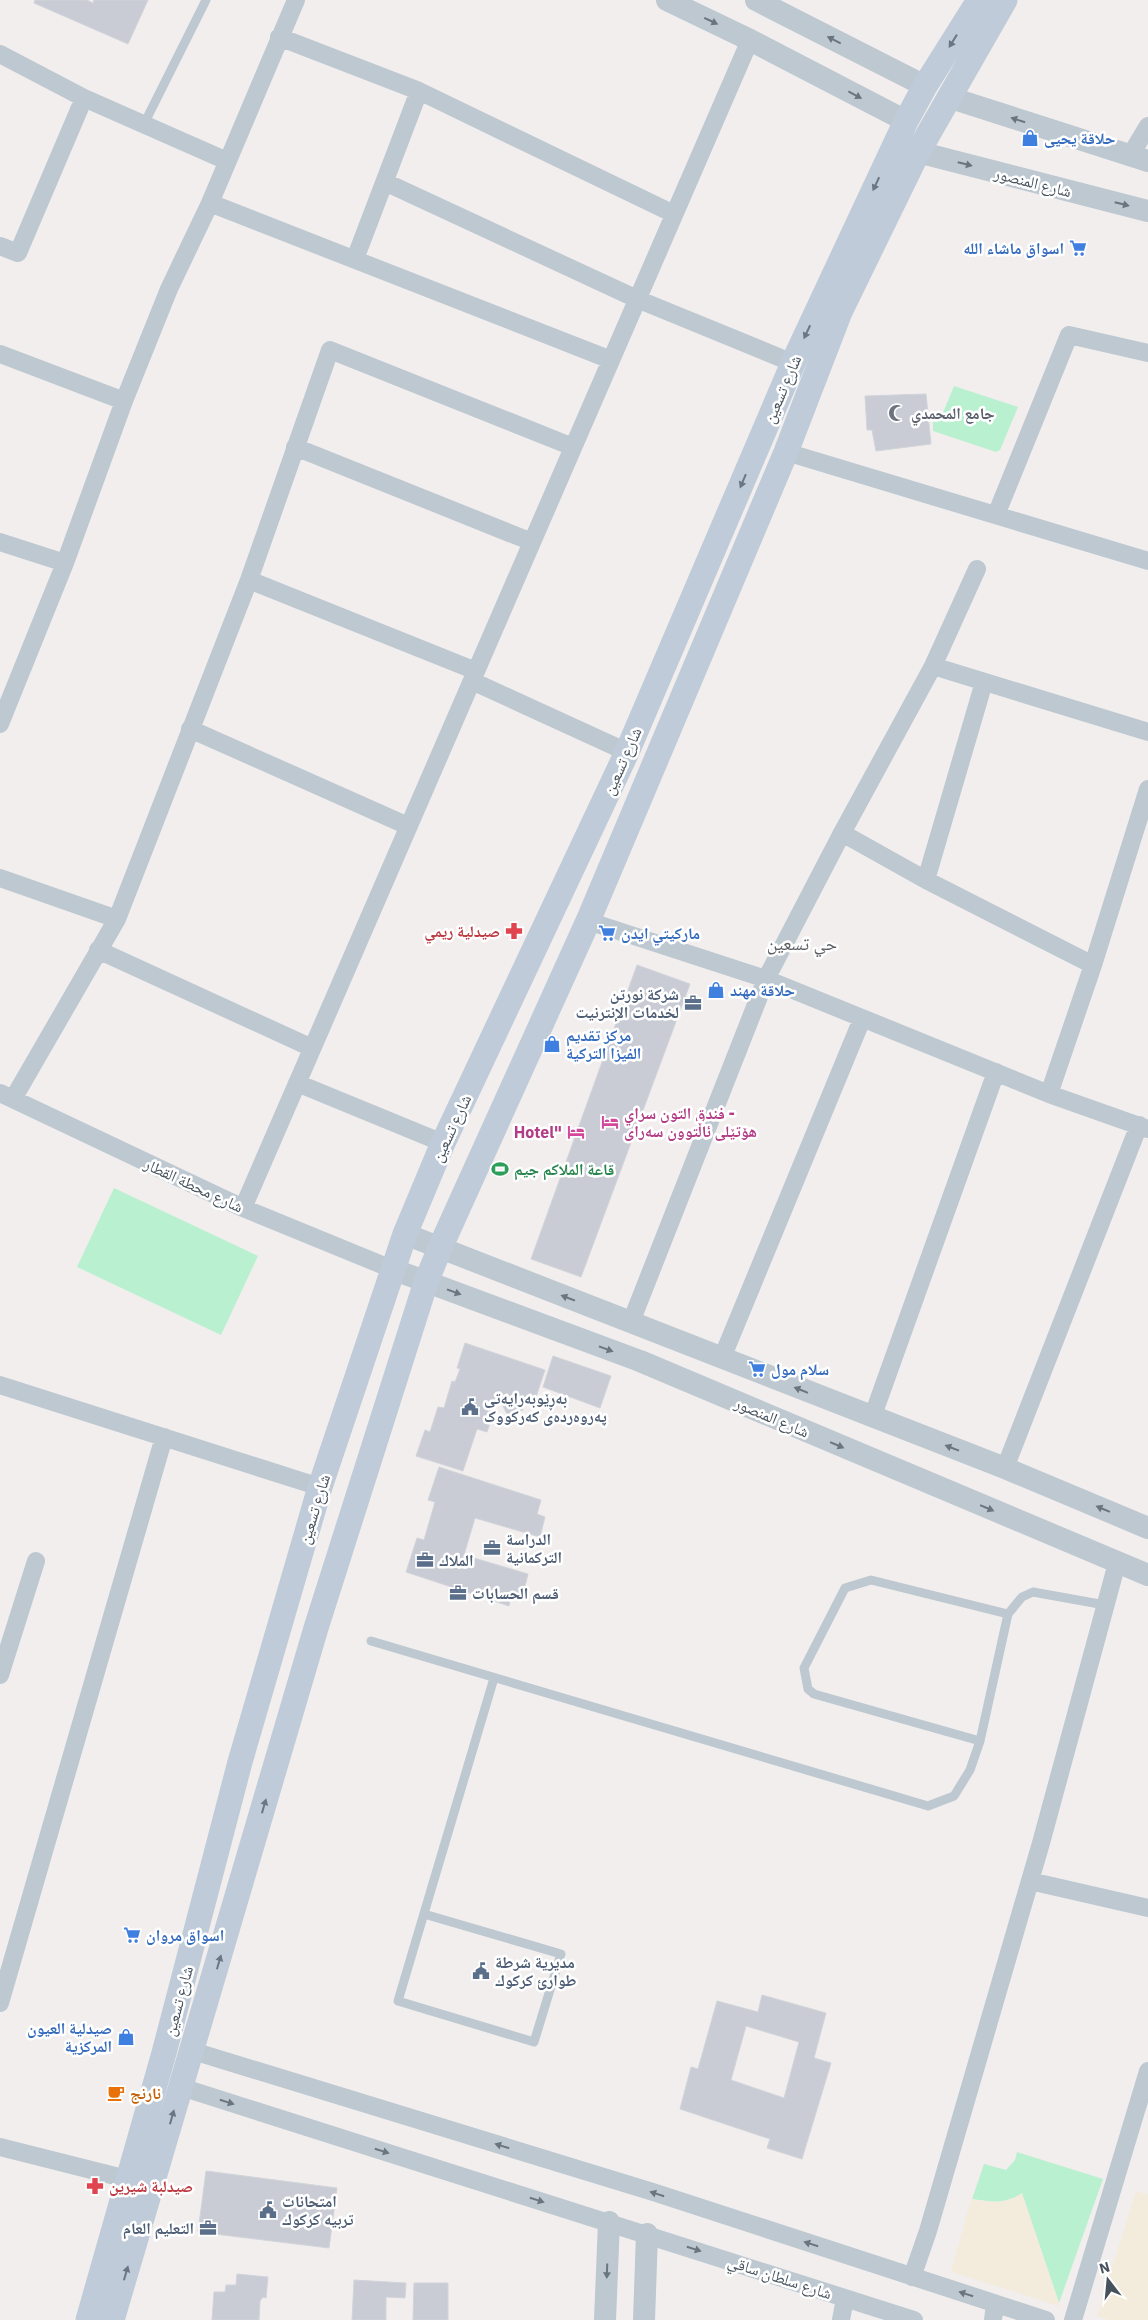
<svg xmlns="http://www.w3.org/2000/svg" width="1148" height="2320" font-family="'IBM Plex Sans','Noto Naskh Arabic',sans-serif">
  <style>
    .green { fill: #b9f1d0 }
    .sand { fill: #f3ecdd }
    .building { fill: #c9ccd4; stroke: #d1d4da; fill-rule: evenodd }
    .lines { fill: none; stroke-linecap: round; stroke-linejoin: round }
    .service { stroke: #bdc8d1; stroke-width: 9 }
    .minor { stroke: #bdc8d1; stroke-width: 18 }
    .tertiary { stroke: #bdc8d1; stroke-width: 22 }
    .secondary { stroke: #bfcbd8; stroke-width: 25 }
    .oneway { fill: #69757f }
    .oneway2 { fill: #6a7681 }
    .labels { text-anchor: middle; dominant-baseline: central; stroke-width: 5; stroke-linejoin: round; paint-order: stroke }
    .shop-label { font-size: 16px; font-weight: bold; fill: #366cbe; stroke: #fff; text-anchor: start }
    .street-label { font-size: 16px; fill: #45515c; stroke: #fff }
    .worship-label { font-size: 16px; font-weight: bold; fill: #5b616d; stroke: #fff; text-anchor: start }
    .health-label { font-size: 16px; font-weight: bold; fill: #be3a42; stroke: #fff; text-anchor: end }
    .service-label { font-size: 16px; font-weight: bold; fill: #4e5e75; stroke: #fff; text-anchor: start }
    .hotel-label { font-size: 16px; font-weight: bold; fill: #b23c85; stroke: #fff; text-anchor: start }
    .leisure-label { font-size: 16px; font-weight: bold; fill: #27864d; stroke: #fff; text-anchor: start }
    .food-label { font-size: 16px; font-weight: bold; fill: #c56008; stroke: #fff; text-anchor: start }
    .neighbourhood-label { font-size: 18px; fill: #5a5e63; stroke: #fff }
  </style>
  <rect width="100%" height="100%" fill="#f1eeed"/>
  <path class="green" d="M954,386L1018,407L1000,450L996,452L933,431V416L942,415Z
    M114,1188L258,1256L221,1335L77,1267Z
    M1017,2152L1103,2179L1059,2303L1022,2194C1002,2204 994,2202 972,2199L984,2164L1006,2170L1015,2160Z"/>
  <path class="sand" d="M1136,2191L1148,2195V2320H1109L1097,2316Z
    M1022,2193L1059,2303V2306L951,2272L971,2199C992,2202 1003,2206 1022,2193Z"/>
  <path class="building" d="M35,0H87L93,3L94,0H148L128,44L34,3Z
    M926,394L931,444L876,451L872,430H867L865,396Z
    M637,965L690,984L581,1277L531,1259Z
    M465,1343L545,1370L535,1400L516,1395L523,1410L508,1416L501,1402H497L487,1432L477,1429L463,1471L416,1456L425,1430L430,1432L438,1407L444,1408L452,1381L455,1382L460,1369L457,1368Z
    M553,1356L611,1376L600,1408L543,1387Z
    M439,1467L541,1500L537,1514L545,1517L540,1537L475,1518L464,1555L528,1574L522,1598L512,1595L509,1606L406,1572L417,1538L424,1540L435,1502L428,1500Z
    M762,1995L826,2013L814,2058L831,2063L802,2159L767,2148L770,2139L680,2109L691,2067L698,2069L717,2001L758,2012ZM746,2026L799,2042L784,2098L731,2080Z
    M206,2171L337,2188L329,2248L198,2232Z
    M237,2274L268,2277L266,2298L263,2297L260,2301L259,2320H212L214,2292H225L226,2285H236Z
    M354,2280L406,2283L405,2298L386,2297V2320H352Z
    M414,2283H448V2320H413Z"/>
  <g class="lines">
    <path class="service" d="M144,124L206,0
      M371,1641L928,1806L954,1796L970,1770L980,1741L1008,1614L1022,1597L1033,1592L1105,1605
      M980,1741L814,1694L808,1689L804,1668L845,1588L871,1580L1008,1614
      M424,1914L561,1954L534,2042L398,2001L494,1678"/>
    <path class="minor" d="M279,37L419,91L674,214
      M0,54L84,98L227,161
      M1130,156L1148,126
      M385,182L637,299L793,363
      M210,203L611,360
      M0,246L18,253L84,98
      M355,259L419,91
      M0,354L124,401
      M295,447L532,542
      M786,452L1148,561
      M996,515L1069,335L1148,353
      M0,542L65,563
      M249,580L476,671
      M933,666L1148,732
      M472,681L627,752
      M0,724L65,563L124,401L169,289L210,203L296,0
      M190,729L408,826
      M842,833L926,880L1093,965
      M0,878L117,919
      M926,880L984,682
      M588,921L766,979L1049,1094L1148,1129
      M98,950L312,1048
      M297,1083L443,1143
      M0,1093L243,1208L392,1269
      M1049,1094L1093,965L1148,789
      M13,1099L117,919L249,580L330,350L573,447
      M243,1208L750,40
      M631,1322L766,979L842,833L933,666L977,569
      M722,1358L862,1019
      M0,1385L320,1487
      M872,1418L996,1072
      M1005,1468L1139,1125
      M0,1675L36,1561
      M1030,1881L1148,1908
      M0,2003L164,1437
      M193,2051L653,2192L1046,2320
      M181,2087L914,2320
      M0,2147L127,2179
      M912,2277L928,2231L1041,1843L1117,1563
      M841,2320L845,2298
      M993,2320L995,2304
      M1073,2320L1148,2071"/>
    <path class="tertiary" d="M667,0L750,40L906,121
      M756,0L925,86
      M948,97L1148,161
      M918,152L1148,211
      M405,1234L1005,1468L1148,1528
      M392,1269L640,1361L1148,1575
      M605,2320L609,2222
      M644,2320L647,2234"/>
    <path class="secondary" d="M88,2320L164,2053L240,1762L320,1487L405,1234L443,1143L627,752L797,354L906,121L925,86L979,0
      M112,2320L316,1628L426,1282L440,1248L588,921L786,452L840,312L918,152L1005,0"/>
  </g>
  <defs><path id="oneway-solid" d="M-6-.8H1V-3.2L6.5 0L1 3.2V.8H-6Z" transform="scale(1.25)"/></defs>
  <g class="oneway">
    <use href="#oneway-solid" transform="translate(711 21) rotate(25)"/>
    <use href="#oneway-solid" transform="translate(834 40) rotate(-153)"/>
    <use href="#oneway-solid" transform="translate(855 95) rotate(28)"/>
    <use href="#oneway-solid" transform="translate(1018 120) rotate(-162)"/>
    <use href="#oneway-solid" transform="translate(965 164) rotate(14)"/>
    <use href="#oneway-solid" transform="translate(1122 204) rotate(14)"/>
    <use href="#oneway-solid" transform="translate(454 1292) rotate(20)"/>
    <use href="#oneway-solid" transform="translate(568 1298) rotate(-159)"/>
    <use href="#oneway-solid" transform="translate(606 1349) rotate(20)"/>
    <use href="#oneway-solid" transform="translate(801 1390) rotate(-158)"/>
    <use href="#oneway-solid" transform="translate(837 1445) rotate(23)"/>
    <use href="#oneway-solid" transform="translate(952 1448) rotate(-159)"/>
    <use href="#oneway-solid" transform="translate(987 1508) rotate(23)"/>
    <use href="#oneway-solid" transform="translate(1103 1509) rotate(-157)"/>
    <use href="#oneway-solid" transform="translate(227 2102) rotate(17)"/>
    <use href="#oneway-solid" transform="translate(502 2146) rotate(-163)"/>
    <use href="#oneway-solid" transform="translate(382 2151) rotate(17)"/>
    <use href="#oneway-solid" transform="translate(657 2194) rotate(-162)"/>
    <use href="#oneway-solid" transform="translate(537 2200) rotate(17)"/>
    <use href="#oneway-solid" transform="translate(811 2244) rotate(-162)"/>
    <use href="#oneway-solid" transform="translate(694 2249) rotate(18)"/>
    <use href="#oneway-solid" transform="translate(607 2271) rotate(92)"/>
    <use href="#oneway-solid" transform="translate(966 2294) rotate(-162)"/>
  </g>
  <g class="oneway2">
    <use href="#oneway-solid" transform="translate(953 41) rotate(122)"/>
    <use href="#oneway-solid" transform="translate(876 184) rotate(115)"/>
    <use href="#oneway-solid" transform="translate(807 332) rotate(115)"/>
    <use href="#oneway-solid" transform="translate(743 481) rotate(113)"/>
    <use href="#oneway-solid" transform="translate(264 1806) rotate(-74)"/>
    <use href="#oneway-solid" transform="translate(219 1962) rotate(-74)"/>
    <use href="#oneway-solid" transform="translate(172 2117) rotate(-74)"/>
    <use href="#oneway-solid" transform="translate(126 2273) rotate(-74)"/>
  </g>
  <defs>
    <g id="shop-bare" transform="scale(1.35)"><path d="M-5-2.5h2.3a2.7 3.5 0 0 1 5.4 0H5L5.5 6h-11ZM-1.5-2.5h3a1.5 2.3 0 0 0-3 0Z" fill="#3f7fe0" stroke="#fff" stroke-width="2.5" paint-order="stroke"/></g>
    <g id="supermarket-bare" transform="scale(1.35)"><path d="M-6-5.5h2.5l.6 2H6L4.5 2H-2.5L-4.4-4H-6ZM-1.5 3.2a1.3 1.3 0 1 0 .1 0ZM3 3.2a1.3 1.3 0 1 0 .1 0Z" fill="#3f7fe0" stroke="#fff" stroke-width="2.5" paint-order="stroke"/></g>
    <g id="mosque-bare" transform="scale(1.35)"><path d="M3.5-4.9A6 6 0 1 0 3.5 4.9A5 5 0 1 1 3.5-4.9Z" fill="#6b7280" stroke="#fff" stroke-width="2.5" paint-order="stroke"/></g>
    <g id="pharmacy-bare" transform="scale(1.35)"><path d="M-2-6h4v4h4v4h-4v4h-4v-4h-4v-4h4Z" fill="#e0444e" stroke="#fff" stroke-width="2.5" paint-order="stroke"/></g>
    <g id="office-bare" transform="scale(1.35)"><path d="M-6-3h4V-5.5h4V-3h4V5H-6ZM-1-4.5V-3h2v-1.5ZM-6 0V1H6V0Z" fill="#5c6f8a" stroke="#fff" stroke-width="2.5" paint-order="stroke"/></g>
    <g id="hotel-bare" transform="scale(1.35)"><path d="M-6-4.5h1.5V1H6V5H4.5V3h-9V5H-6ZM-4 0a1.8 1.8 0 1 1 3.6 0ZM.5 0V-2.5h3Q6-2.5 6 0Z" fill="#d1479c" stroke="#fff" stroke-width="2.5" paint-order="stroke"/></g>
    <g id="stadium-bare" transform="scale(1.35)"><path d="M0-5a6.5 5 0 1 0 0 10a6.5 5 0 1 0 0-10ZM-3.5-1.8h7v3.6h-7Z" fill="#2e9e5b" stroke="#fff" stroke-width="2.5" paint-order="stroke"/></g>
    <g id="civic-bare" transform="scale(1.35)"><path d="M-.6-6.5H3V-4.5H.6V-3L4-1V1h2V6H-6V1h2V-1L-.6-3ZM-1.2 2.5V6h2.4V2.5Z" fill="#5c6f8a" stroke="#fff" stroke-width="2.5" paint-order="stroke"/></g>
    <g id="cafe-bare" transform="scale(1.35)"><path d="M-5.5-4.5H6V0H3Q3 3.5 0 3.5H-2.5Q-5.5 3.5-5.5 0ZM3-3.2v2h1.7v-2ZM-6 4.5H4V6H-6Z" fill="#e8710a" stroke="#fff" stroke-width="2.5" paint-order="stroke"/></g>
  </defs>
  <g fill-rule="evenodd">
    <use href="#shop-bare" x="1030" y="138"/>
    <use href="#supermarket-bare" x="1078" y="248"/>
    <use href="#mosque-bare" x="897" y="413"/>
    <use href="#pharmacy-bare" x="514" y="931"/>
    <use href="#supermarket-bare" x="607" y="933"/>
    <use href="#shop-bare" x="716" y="990"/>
    <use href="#office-bare" x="693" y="1003"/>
    <use href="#shop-bare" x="552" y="1044"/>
    <use href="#hotel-bare" x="610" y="1122"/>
    <use href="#hotel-bare" x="576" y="1132"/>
    <use href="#stadium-bare" x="500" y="1169"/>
    <use href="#supermarket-bare" x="757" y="1369"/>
    <use href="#civic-bare" x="470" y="1407"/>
    <use href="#office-bare" x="492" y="1548"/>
    <use href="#office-bare" x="425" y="1560"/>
    <use href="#office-bare" x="458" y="1593"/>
    <use href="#supermarket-bare" x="132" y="1935"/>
    <use href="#civic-bare" x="481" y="1971"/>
    <use href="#shop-bare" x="126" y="2037"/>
    <use href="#cafe-bare" x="116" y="2093"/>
    <use href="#pharmacy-bare" x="95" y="2186"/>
    <use href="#civic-bare" x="268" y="2210"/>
    <use href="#office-bare" x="208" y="2228"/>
  </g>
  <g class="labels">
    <g class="shop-label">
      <text x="1044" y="138">حلاقة يحيى</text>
      <text x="1064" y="248" text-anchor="end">اسواق ماشاء الله</text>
      <text x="621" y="933">ماركيتي ايدن</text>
      <text x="730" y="990">حلاقة مهند</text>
      <text x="566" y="1035">مركز تقديم<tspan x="566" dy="18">الفيزا التركية</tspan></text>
      <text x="771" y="1369">سلام مول</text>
      <text x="146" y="1935">اسواق مروان</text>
      <text x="112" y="2028" text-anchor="end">صيدلية العيون<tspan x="112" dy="18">المركزية</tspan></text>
    </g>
    <g class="street-label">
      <text transform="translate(1033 182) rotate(14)">شارع المنصور</text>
      <text transform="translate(782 389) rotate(-67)">شارع تسعين</text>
      <text transform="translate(622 761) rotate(-66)">شارع تسعين</text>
      <text transform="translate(451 1128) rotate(-65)">شارع تسعين</text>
      <text transform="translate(194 1185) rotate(25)">شارع محطة القطار</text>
      <text transform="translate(772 1417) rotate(23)">شارع المنصور</text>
      <text transform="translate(314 1509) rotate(-73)">شارع تسعين</text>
      <text transform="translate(178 2001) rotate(-75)">شارع تسعين</text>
      <text transform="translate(780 2277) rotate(18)">شارع سلطان ساقي</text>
    </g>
    <g class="worship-label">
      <text x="911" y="413">جامع المحمدي</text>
    </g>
    <g class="health-label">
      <text x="500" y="931">صيدلية ريمي</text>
      <text x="109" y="2186" text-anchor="start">صيدلبة شيرين</text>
    </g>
    <g class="service-label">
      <text x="679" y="994" text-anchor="end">شركة نورتن<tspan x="679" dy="18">لخدمات الإنترنيت</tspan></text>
      <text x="484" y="1398">بەڕێوبەرایەتی<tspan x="484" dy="18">پەروەردەی کەرکووک</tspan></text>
      <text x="506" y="1539">الدراسة<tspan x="506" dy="18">التركمانية</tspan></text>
      <text x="439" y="1560">الملاك</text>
      <text x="472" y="1593">قسم الحسابات</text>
      <text x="495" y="1962">مديرية شرطة<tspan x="495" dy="18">طوارئ كركوك</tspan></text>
      <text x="282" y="2201">امتحانات<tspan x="282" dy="18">تربيه كركوك</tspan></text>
      <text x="194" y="2228" text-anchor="end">التعليم العام</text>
    </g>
    <g class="hotel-label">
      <text x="624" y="1113">فندق التون سراي -<tspan x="624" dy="18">هۆتێلی ئاڵتوون سەرای</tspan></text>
      <text x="562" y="1132" text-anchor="end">Hotel"</text>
    </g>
    <g class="leisure-label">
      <text x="514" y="1169">قاعة الملاكم جيم</text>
    </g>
    <g class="food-label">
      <text x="130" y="2093">نارنج</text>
    </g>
    <g class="neighbourhood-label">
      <text x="802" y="943">حي تسعين</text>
    </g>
  </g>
  <g transform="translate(1108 2280) rotate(344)" stroke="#ffffff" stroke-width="4" paint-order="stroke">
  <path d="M0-4L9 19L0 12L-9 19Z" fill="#45515c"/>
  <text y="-8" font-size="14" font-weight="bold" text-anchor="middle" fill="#45515c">N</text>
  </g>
</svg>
